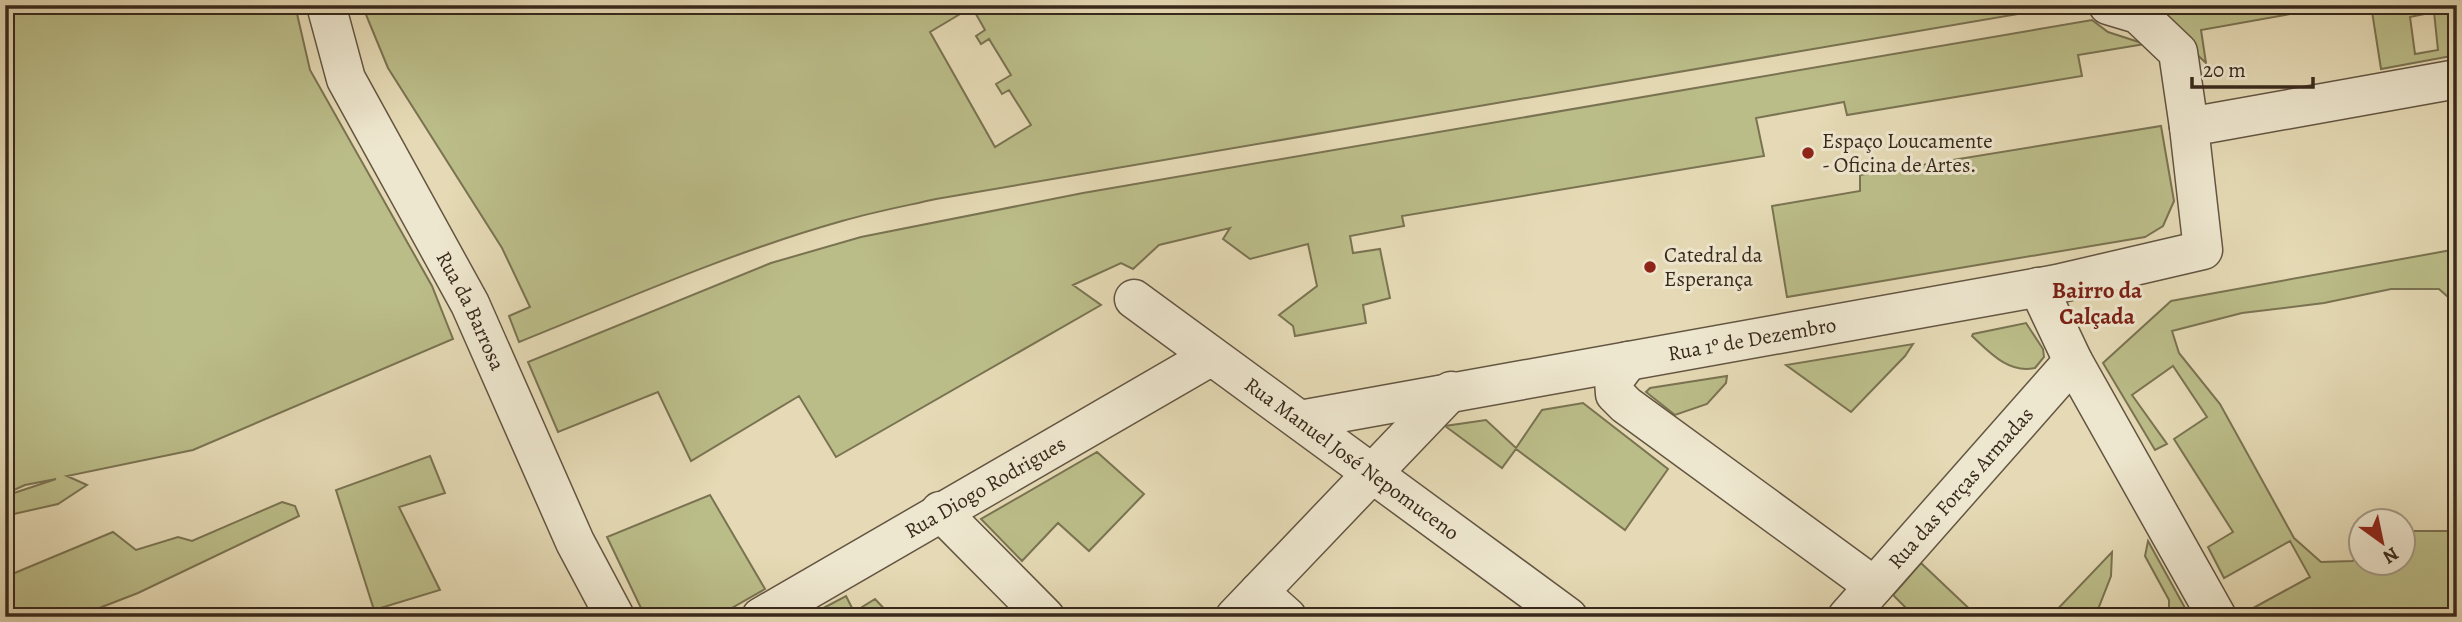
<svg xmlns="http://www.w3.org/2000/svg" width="2462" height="622" font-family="Alegreya,serif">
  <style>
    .green { fill: #bbbd89; stroke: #7a7352; stroke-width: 2; fill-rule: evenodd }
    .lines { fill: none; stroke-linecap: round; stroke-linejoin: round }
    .minor-casing { stroke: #635542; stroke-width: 41 }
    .minor { stroke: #eee7cf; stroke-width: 38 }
    .poi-dot { fill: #8f2418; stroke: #eee7cf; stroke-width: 2.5 }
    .labels { text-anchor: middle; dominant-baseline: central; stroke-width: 6; stroke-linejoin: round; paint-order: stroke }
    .poi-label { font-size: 21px; fill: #38291c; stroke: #eee7cf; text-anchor: start }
    .street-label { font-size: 21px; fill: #38291c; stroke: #eee7cf }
    .neighbourhood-label { font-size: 23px; font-weight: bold; fill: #7a1f14; stroke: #eee7cf }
  </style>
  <rect width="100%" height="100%" fill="#e5dab5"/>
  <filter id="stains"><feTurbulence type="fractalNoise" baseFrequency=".00286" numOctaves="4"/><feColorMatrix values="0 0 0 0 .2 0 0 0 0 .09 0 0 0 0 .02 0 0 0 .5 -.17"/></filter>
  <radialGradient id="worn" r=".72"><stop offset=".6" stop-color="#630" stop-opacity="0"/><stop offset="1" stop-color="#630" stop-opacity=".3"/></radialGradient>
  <path class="green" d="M5,5H295L310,70L432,286L453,339L193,450L67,476L87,485L58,504L5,516V496L56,479L25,485L5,494Z
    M362,5H2070L936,199C905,206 873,212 842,221C732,252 626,299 519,342L509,316L530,307L502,248L388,68ZM972,7L985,30L976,36L981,44L989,39L1011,75L996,84L1002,94L1009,90L1031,125L995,147L930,32Z
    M2138,5H2341L2201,30L2206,63L2173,32Z
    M2371,5H2457V55L2381,69ZM2434,12L2438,50L2415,54L2410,17Z
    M2092,20L2108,32L2145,44L2078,55L2082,76L1847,115L1844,102L1756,118L1764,156L1402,216L1404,226L1350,236L1353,253L1380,249L1390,298L1363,305L1366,323L1295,336L1293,326L1279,315L1317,286L1308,244L1250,259L1223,239L1230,228L1159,245L1133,269L1121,263L1073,285L1101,305L836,457L799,396L691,461L658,392L558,432L528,362L771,263L861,237L1083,193Z
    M2161,126L2174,201L2163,226L2145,237L1787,297L1772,206L1860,191V175Z
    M2457,249V305L2439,289H2391L2324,303L2242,313L2172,331L2179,353L2220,404L2294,538L2321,562L2352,561L2360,558V562H2402L2403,540L2413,531H2457V617H2246L2244,613L2310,577L2290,541L2224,578L2208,547L2233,532L2174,439L2207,417L2173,366L2132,395L2167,444L2155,450L2103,363L2171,301Z
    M2026,323L2043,349L2044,357L2035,368C2009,374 1990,353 1972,336L1973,334Z
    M1913,344L1905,356L1851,412L1786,365Z
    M1727,376L1726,383L1707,404L1675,415L1646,392L1650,388Z
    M1583,403L1668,469L1625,530L1516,449L1502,468L1445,426L1486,420L1516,448L1542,410Z
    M1097,452L1144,494L1089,551L1058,523L1022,561L981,519Z
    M430,456L445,493L399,507L440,590L374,610L336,490Z
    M710,495L765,589L716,617H648L640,606L607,537Z
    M282,502L295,506L299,516L138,593L76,617H5V577L113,532L136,550L178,537L192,541Z
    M2148,541L2190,617H2169V600L2145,556Z
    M2112,552L2111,576L2095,617H2050Z
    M1921,563L1978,617H1915L1893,595Z
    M846,596L854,612L875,599L892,617L812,614Z"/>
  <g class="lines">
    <g class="minor-casing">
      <g id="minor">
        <path id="s1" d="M326,5L346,79L470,304L575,542L615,617"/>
        <path d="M2108,5L2138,14L2178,52L2189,127"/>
        <path d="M2038,287L2073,361L2217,617"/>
        <path id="s2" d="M1134,299L1568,617"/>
        <path d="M1628,361L1614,380L1615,394L1626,405L1874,586"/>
        <path d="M1300,420L2057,284L2203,250L2189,127L2457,79"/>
        <path d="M940,511L1045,617"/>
        <path d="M1259,592L1287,617"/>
        <path id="s3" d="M761,617L1210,357"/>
        <path d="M1235,617L1451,391"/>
        <path id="s4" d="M1847,617L2073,361"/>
      </g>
    </g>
    <use href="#minor" class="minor"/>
  </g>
  <g class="poi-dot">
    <circle cx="1808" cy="153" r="7"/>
    <circle cx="1650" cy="267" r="7"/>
  </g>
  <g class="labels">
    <g class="poi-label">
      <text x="1822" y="141">Espaço Loucamente<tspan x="1822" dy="24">- Oficina de Artes.</tspan></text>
      <text x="1664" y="255">Catedral da<tspan x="1664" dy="24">Esperança</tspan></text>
    </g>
    <g class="street-label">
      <text stroke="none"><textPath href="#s1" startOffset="340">Rua da Barrosa</textPath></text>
      <text transform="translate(1752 339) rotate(-10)">Rua 1º de Dezembro</text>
      <text stroke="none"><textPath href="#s2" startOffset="270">Rua Manuel José Nepomuceno</textPath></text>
      <text stroke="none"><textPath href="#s3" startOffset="259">Rua Diogo Rodrigues</textPath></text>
      <text stroke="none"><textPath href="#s4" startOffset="172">Rua das Forças Armadas</textPath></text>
    </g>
    <g class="neighbourhood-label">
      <text x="2097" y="290">Bairro da<tspan x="2097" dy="26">Calçada</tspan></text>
    </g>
  </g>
  <rect width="2462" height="622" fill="none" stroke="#e5dab5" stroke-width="28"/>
  <rect x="7" y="7" width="2448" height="608" fill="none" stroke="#38291c" stroke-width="3.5"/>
  <rect x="14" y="14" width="2434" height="594" fill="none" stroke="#38291c" stroke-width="2"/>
  <g transform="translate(2382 542) rotate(147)"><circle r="33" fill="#eee7cf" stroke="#a59b87" stroke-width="2"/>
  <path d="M0-5L12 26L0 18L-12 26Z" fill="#8f2418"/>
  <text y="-10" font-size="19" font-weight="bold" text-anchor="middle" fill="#38291c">N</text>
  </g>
  <path d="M2192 77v10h121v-10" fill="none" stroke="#38291c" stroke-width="3.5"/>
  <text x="2203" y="77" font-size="21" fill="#38291c" stroke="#eee7cf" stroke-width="5" paint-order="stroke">20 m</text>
  <rect width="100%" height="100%" filter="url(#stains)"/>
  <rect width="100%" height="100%" fill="url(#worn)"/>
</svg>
